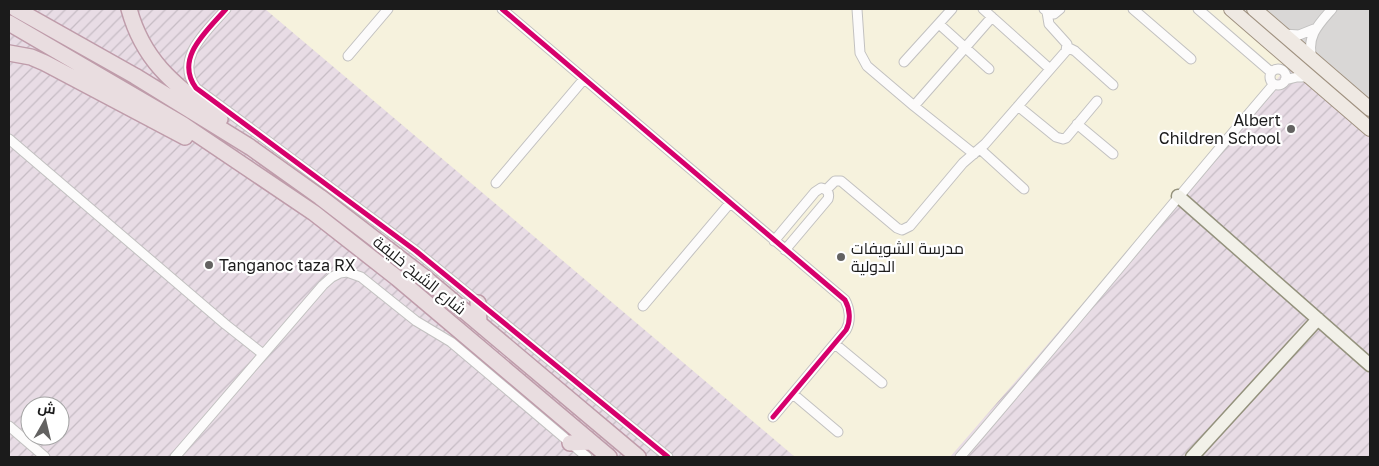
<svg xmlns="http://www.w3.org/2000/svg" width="1379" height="466" font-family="'Golos Text',Cairo,sans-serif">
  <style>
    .residential { fill: #d9d7d6 }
    .industrial { fill: url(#industrial-furrows); fill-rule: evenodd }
    .education { fill: #f6f2dd }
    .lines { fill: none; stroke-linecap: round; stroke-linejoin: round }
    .street-casing { stroke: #c2c1c0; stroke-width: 11 }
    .secondary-casing { stroke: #94927d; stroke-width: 15 }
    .primary-casing { stroke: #a09281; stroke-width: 16 }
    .highway-casing { stroke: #bf9caa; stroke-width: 18 }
    .street { stroke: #fcfbfb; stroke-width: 9 }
    .secondary { stroke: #f2f1e9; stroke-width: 12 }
    .primary { stroke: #efe9e3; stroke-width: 14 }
    .highway { stroke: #e9dde0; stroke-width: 15 }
    .cycleway-casing { stroke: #fff; stroke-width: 8 }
    .cycleway { stroke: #d6006c; stroke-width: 5 }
    .poi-dot { fill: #636261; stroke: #fff; stroke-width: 2 }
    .labels { text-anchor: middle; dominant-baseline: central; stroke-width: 4.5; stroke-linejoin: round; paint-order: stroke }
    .poi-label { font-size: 16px; fill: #1b1b1b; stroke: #fff; text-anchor: start }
    .street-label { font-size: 16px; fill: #1b1b1b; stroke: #fff }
  </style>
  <defs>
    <pattern id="industrial-furrows" width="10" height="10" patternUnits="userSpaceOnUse" patternTransform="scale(1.25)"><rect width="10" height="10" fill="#e8dce5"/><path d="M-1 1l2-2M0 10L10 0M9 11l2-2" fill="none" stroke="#c6bcc4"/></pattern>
  </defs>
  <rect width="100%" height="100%" fill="#eae7e4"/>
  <path class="residential" d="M1244,9H1370V119Z"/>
  <path class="industrial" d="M9,9H1242L1370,119V457H9ZM30,406H60V436H30Z"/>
  <path class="education" d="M265,9H1242L1297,56L950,457H795Z"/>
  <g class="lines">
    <g class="street-casing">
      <path id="street" d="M226,9C207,31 174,58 196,88L416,251L668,457
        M502,9L845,300C850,309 851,321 846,330L773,417
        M857,9L860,53L867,66L914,106L974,154
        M983,9L1050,69
        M1044,9L1050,14H1054L1060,9
        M1133,9L1191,59
        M1198,9L1271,72
        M939,24L989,69
        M1284,34L1299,35L1314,29
        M1067,47L1075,51L1113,85
        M348,56L388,9
        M1312,58C1306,36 1319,24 1332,9
        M904,62L952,9
        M1270 77a8 8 0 1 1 16 0a8 8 0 1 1-16 0Z
        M1285,80L1297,77H1309
        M914,106L992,17
        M1018,106L1056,137L1063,139L1066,138L1097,101
        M1077,124L1113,154
        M9,139L225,324L263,354
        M980,149L1024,189
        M496,183L584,79
        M826,190L835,181H841L897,228L902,230L910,226L963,163L985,144L1066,51L1067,44L1049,24L1047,12
        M774,241L815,192L821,188C827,189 830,193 828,199L785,250
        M643,306L730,203
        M835,344L882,383
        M793,394L838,432
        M9,426L45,457
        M175,457L323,285L332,277L340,273L347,272L361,277L416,321L451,342L587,457
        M960,457C1066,334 1168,208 1274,84"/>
    </g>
    <g class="secondary-casing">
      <path id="secondary" d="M1178,196L1370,365
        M1192,457L1318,319"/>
    </g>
    <g class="primary-casing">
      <path id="primary" d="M1231,9L1370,129
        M1254,9L1370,109"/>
    </g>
    <g class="highway-casing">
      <path id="highway" d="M16,9L135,76L250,147L320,197L424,277L638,457
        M129,9C144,64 177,86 220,119
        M9,23L182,124L314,213L397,278L609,457
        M9,53L31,57L45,63L185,137
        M478,303L479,322
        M570,443L591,442"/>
    </g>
    <use href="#street" class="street"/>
    <use href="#secondary" class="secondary"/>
    <use href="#primary" class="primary"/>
    <use href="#highway" class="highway"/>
    <g class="cycleway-casing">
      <path id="cycleway" d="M226,9C207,31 174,58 196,88L416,251L668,457
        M502,9L845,300C850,309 851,321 846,330L773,417"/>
    </g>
    <use href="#cycleway" class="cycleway"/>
  </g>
  <g class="poi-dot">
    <circle cx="1291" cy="129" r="5"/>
    <circle cx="841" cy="257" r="5"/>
    <circle cx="209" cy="265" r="5"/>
  </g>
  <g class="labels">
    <g class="poi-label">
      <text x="1281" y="120" text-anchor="end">Albert<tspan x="1281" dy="18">Children School</tspan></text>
      <text x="851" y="248">مدرسة الشويفات<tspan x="851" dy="18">الدولية</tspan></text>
      <text x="219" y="265">Tanganoc taza RX</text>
    </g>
    <g class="street-label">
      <text transform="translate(420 275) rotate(39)">شارع الشيخ خليفة</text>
    </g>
  </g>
  <rect width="1379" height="466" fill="none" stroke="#1b1b1b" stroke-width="20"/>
  <g transform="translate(45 421) rotate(8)"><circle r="24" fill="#ffffff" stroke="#a4a4a4"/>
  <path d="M0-4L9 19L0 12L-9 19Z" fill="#636261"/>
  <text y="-8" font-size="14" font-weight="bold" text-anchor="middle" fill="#1b1b1b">ش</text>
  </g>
</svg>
